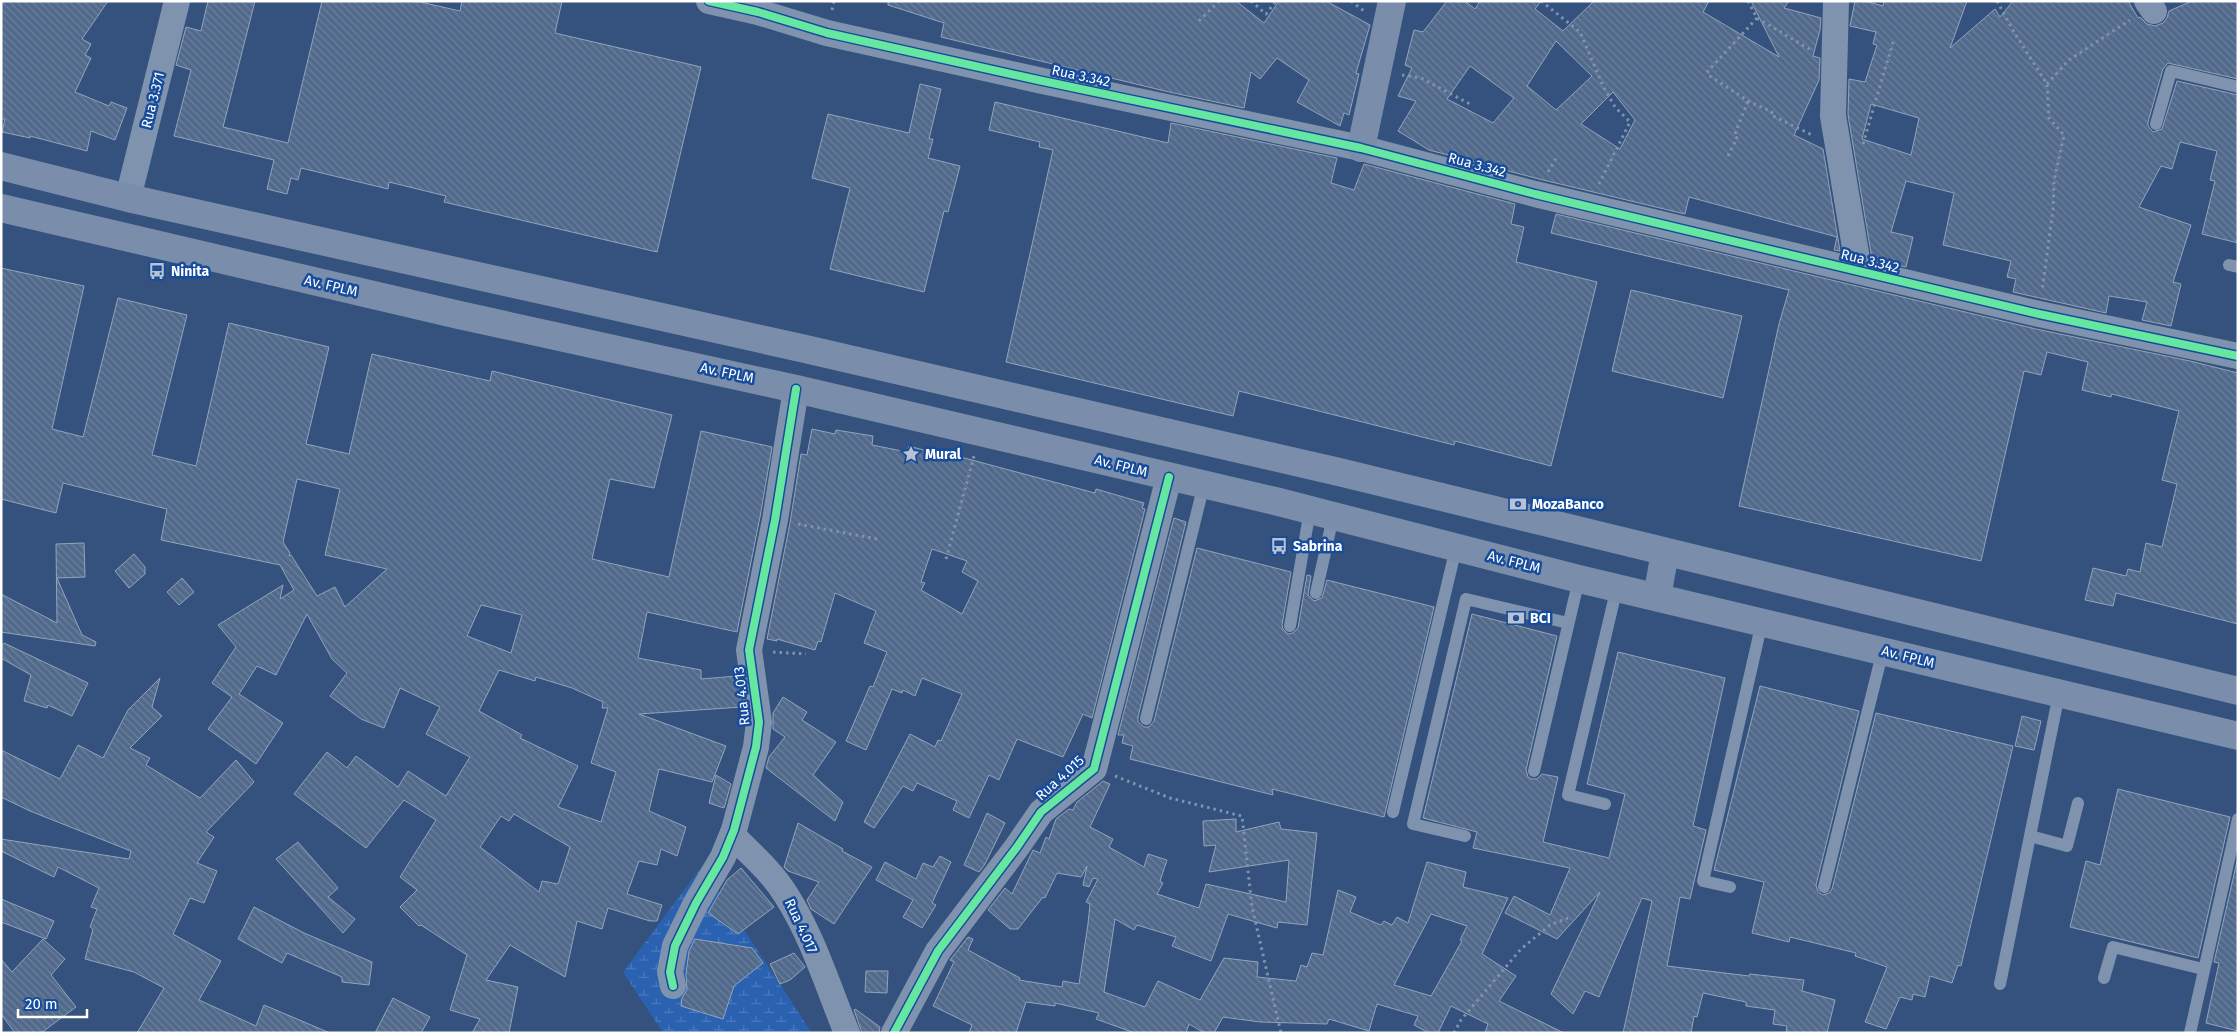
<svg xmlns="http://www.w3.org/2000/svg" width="2239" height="1034" font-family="'Fira Sans',sans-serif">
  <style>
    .wetland { fill: url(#wetland-marsh) }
    .building { fill: url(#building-back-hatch); stroke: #93a4bc; fill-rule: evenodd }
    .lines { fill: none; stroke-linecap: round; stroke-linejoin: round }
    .path { stroke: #7f93af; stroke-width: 3; stroke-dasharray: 2.5 4; stroke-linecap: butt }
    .lane { stroke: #7f93af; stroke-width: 12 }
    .street { stroke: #7f93af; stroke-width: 26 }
    .secondary { stroke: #7a8eab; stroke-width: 28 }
    .cycleway-casing { stroke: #164c9b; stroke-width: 11 }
    .cycleway { stroke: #66e7a1; stroke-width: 8 }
    .labels { text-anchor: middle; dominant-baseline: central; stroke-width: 5; stroke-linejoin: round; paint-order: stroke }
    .street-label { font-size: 14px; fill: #fff; stroke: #164c9b }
    .poi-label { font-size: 14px; font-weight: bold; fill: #fff; stroke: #164c9b; text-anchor: start }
  </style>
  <defs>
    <pattern id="wetland-marsh" width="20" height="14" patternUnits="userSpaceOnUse" patternTransform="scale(1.25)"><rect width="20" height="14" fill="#2a62b1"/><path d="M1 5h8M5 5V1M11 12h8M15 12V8" fill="none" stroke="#4a7abd"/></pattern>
    <pattern id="building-back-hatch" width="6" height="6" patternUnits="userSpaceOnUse" patternTransform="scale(1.25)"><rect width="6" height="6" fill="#51698b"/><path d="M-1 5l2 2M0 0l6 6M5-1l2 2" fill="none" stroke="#6b809c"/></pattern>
  </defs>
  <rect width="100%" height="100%" fill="#34527d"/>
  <path class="wetland" d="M702,866L812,1033H663L623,972Z"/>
  <path class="building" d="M1,1H108L82,39L91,44L85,55L91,58L75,92L109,106L111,102L127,108L115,140L91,131L87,151L30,136V138L2,132L5,119H1Z
    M208,1H255L223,127L288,143L322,1H416L460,11L462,1H562L555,33L701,67L657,252L444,202L446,196L389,182L388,189L301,168L298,180L291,178L287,194L267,189L274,160L174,136L191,70L176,65L186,27L201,31Z
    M888,1H1236L1264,23L1279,1H1326L1370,25L1356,73L1359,74L1349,115L1344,113L1340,126L1297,102L1309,80L1277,58L1260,79L1251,72L1244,108L1169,92L941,37L944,23L888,5Z
    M1447,1H1465L1475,9L1480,1H1541L1535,9L1563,31L1594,1H1709L1703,12L1779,57L1751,1H1789L1784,8L1821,18L1820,30L1813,56L1820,58L1819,80L1794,135L1823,149L1840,251L1834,250L1837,237L1689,197L1685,214L1539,179L1429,150L1398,131L1416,101L1398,96L1412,68L1405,65L1414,30L1423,32ZM1556,41L1592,76L1556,110L1527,86ZM1470,66L1514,98L1493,123L1447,99ZM1613,92L1635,120L1620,149L1581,124Z
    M1855,1H1865L1883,6L1884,1H1967L1950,48L1995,9L2000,17L2013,1H2128L2138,18L2140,17L2147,24L2155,26L2163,23L2167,18L2169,11L2192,1H2238V79L2168,63L2163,69L2148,122V126L2153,132L2162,129L2177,81L2238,95V243L2202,234L2215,181L2210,180L2217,151L2180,142L2172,169L2161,166L2139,207L2191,225L2173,282L2181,284L2171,326L2142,320L2147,302L2109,296L2106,313L2013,292L2016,279L2007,277L2011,261L1943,245L1954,193L1906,181L1891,232L1913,237L1906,267L1872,259L1848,115L1849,79L1865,82L1877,45L1873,44L1876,32L1850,26ZM1871,104L1919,118L1911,155L1862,139Z
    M920,84L941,89L929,139H933L928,158L960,166L948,212L944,211L924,292L830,269L850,188L812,178L828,114L909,133Z
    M995,102L1168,143L1171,123L1337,158L1331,183L1354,190L1364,164L1515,204L1511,224L1524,227L1516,262L1597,282L1551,466L1455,441L1454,445L1239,391L1233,416L1006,362L1053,150L1039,147L1040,142L989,130Z
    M1556,214L2036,329L2190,361L2238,373V624L2116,593L2113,606L2085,600L2093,568L2126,576L2128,569L2140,572L2146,543L2162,547L2177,484L2162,480L2179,411L2112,394L2111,397L2082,390L2088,362L2047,352L2041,375L2024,371L1981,561L1739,506L1779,324L1789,290L1551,233Z
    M1,268L84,286L52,429L83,437L118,298L187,315L152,455L196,466L229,323L329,347L306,444L349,454L372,354L490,381L492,371L672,415L654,488L610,479L592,559L669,577L701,431L772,447L760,517L737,632L647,612L638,658L701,670V679L737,676L742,707L639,714L726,746L712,782L659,769L649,811L686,827L677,856L661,849L657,865L639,861L627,894L662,905L657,921H650L608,908L602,929L577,921L565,977L510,945L486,980L518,987L509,1033H472L480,1019L450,1010L467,955L421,925L419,926L400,907L417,890L400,877L436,820L404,800L366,848L294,794L327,752L347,768L356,756L398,787L408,771L446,796L470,757L426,734L440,707L400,688L384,728L361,719L330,696L347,673L332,659L307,614L276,675L257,666L239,694L283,723L256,764L208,729L232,697L212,683L236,647L218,625L283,585L280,599L294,590L280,565L161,540L167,509L63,483L56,513L1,499ZM297,479L340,489L325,555L387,569L345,607L335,587L317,596L291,555L289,556L290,553L283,542ZM481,605L522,615L511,653L467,636ZM499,670L535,681L536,677L572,688L603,702L602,708H608L591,763L616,772L601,822L558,807L578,766L520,738L522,735L479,711ZM514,814L570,847L558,884L542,881L539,892L480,847L501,816L509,821Z
    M1631,290L1742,316L1723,398L1612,371Z
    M812,429L835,434L836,430L873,436L872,445L907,452L909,446L927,451V448L1095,493L1096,489L1144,503L1142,508L1145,509L1092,718L1083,714L1063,757L1017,739L999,780L989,775L969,818L953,810L957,801L917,783L913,791L903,786L874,828L864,822L910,734L935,747L938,740L941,741L962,694L922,678L915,696L903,690L902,693L892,689L866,750L846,741L870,686L873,687L887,652L864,643L876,611L835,593L821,642L818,641L815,650L777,639V641L767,639L790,523L801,454L807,455ZM932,549L967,561L962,572L978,581L962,614L921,590L925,583L921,582Z
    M1174,518L1186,522L1138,717V722L1144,727H1149L1154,721L1197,548L1291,572L1282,625L1283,629L1288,634L1293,633L1298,628L1307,575L1311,576L1308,595L1314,601L1322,598L1327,580L1434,607L1384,817L1272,789L1273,795L1130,759L1133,746L1122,743L1124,735H1118Z
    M84,543L85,577L57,578L82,635L96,642L95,646L1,632V594L57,623L56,544Z
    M134,554L145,567V574L129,588L115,571Z
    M182,578L194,592L179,605L167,592Z
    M1472,614L1557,636L1526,770L1528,777L1532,779H1537L1542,774L1558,777L1543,842L1609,858L1625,794L1587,784L1618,652L1725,678L1693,826L1706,830L1690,899L1680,897L1667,966L1749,976L1750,974L1804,980L1802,991L1835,1000L1827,1033H1786L1787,1026L1773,1024L1775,1010L1746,1006V1002L1703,993L1697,1017L1694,1016L1691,1033H1623L1652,901L1642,898L1599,997L1585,991L1573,1014L1551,994L1600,892L1557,939L1505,913L1514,896L1550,915L1570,868L1473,848L1477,832L1423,818Z
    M4,643L88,683L72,716L48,705L47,708L24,701L31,675L1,658V648Z
    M160,678L152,707L162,716L130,748L150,758L146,765L200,798L236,760L254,782L206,832L214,837L197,863L217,871L204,903L190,898L173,934L221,961L199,1000L256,1026L264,1005L330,1033H137L164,988L134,972L85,959L93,929L90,927L97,909L91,907L99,888L58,867L54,877L1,851V839L129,859L131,851L30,811L1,797V750L60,779L78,745L103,758L128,710Z
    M1760,686L1859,711L1816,885L1818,892L1823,895L1829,893L1832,889L1876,713L2013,746L1961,966L1958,965L1952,983L1930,976L1925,997L1913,994L1912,1000L1900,997L1886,1029L1865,1022L1887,967L1855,956L1856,953L1790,937L1789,942L1752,933L1764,882L1714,870Z
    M783,697L807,712L802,720L836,742L813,775L843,802L835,821L766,768L769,757L785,737L773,729V713Z
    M2022,716L2041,721L2034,750L2015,746Z
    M716,775L731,784L724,808L709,803Z
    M1103,781L1110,784L1090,827L1113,839L1109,847L1144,867L1148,854L1167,860L1160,881L1163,883L1157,894L1199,908L1206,884L1286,902L1289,860L1209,872L1216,845L1204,846L1203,821L1236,819V832L1279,822L1281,829L1317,833L1307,925L1278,922L1277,928L1228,914L1211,961L1172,946L1176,937L1137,925L1134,930L1115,919L1104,992L1145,1007L1158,981L1200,1000L1224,958L1258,962L1257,977L1296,981L1301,965L1307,967L1312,953L1323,955L1338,890L1356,897L1350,912L1381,925L1384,921L1392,925L1397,917L1408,923L1427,862L1466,872L1463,887L1508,898L1482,954L1516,976L1499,1001L1564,1033H1485L1488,1024L1451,1006L1438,1033H1429L1414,1025L1418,1016L1377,1004L1369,1031L1329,1019L1327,1024L1260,1022L1223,1017L1214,1033H1205L1189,1024L1186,1033H1135L1096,1019L1099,1013L1055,1003V1006L1026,1002L1016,1033H969L972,1025L933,1006L954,962L950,960L968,937L973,939L968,950L1020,978L1019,980L1062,987L1063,981L1079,984L1088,924L1090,904L1086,902L1098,879L1093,878L1089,887L1083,885L1087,866L1081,877L1057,873L1045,898L1043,897L1018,929H1010L988,910L1005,888L1012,894L1033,850L1040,853L1046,837L1049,839L1056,819L1069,809L1073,810L1077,802ZM1431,914L1467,926L1460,940L1462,941L1431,996L1394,985Z
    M2118,789L2230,817L2198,958L2070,927L2086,861L2100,865Z
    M987,813L1005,823L985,864L979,872L964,865Z
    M798,823L843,849L842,851L872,867L834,924L811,909L807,900L819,882L788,871L784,867Z
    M298,842L338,888L328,897L355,919L343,933L276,859Z
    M940,856L951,862L932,903L936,905L922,928L903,917L913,900L876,880L885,862L916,879L923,863L933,867Z
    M2238,857V1031L2206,1023L2219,963L2214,962Z
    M741,868L774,907L738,934L708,913L727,880Z
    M1,899L54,921L46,939L1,922Z
    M254,907L304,933L372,962L369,985L342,982V977L287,953L282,963L238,939Z
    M43,939L65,959L51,975L76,1007L41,1033H15L1,1014V959L12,972Z
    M695,939L752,948L763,963L734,986L723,1019L681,1006L682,998L687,990L686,974L689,951Z
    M794,953L805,967L790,980L780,984L770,964Z
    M866,971H888L887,993L865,992Z
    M393,998L430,1017L421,1033H375Z
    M855,1009L880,1027L879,1033H862L854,1010Z"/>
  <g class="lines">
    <path class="path" d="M1251,1L1266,14L1276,1
      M1351,1L1364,11
      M1541,1L1580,32L1604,88L1615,107L1630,122L1599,184
      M1748,1L1757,18L1811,50
      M1997,1L2014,32L2047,84L2049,118L2064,135L2054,181L2053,210L2042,291
      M832,10L834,1
      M1757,18L1708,71V75L1750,102L1772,112L1771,115L1812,135
      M1199,21L1219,1
      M1402,75L1421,78L1470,104
      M2047,84L2069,60L2130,20
      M1863,144L1893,42
      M1728,156L1737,138L1734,136L1748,101
      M1548,172L1557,157
      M798,524L877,539
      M946,559L974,456
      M773,652L806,654
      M1115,776L1170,798L1242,816L1252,907L1281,1033
      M1454,1033L1461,1020L1521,949L1550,925L1568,918"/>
    <path class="lane" d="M2156,124L2171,71L2238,87
      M2229,265L2238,267
      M1316,593L1333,517
      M1290,626L1310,510
      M2059,694L2030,836L2067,846L2078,803
      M1146,719L1204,484
      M1534,771L1579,579
      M1605,804L1568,795L1617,587
      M1393,812L1456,548
      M1465,836L1413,824L1466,599L1568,623
      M1730,887L1703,881L1762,622
      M1824,887L1883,650
      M2104,978L2113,947L2203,969
      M2000,984L2030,836
      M2190,1033L2238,819"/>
    <path class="street" d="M709,1L758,12L827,33L1038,80L1361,148L1535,194L2039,314L2238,356
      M1836,1L1833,116L1859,271
      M2147,1L2154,11
      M128,198L177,1
      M732,835C751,854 772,872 786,895C813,937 828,987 847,1033
      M673,986L670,972L675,946L696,903L723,857L734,830L756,747L759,722L749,650L775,520L796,389
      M894,1033L938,951L1017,847L1041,812L1094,769L1169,477"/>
    <path class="secondary" d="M1361,148L1392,1
      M1,166L128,198L801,348L1339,472L2238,691
      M1,208L459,315L796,389L1275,501L1579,579L2238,736
      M1657,597L1665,552"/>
    <g class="cycleway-casing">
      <path id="cycleway" d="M709,1L758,12L827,33L1038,80L1361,148L1535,194L2039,314L2238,356
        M673,986L670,972L675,946L696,903L723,857L734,830L756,747L759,722L749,650L775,520L796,389
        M894,1033L938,951L1017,847L1041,812L1094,769L1169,477"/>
    </g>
    <use href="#cycleway" class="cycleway"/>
  </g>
  <defs>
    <g id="bus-bare" transform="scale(1.35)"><path d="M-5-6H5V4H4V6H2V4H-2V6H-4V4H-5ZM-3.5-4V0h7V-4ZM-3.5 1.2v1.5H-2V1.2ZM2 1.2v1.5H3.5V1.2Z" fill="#b8c2d2" stroke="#164c9b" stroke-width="2.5" paint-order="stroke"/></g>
    <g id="sight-bare" transform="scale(1.35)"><path d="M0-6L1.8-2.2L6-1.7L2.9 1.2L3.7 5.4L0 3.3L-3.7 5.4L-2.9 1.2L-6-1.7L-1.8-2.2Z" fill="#b8c2d2" stroke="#164c9b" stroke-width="2.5" paint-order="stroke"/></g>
    <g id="bank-bare" transform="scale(1.35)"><path d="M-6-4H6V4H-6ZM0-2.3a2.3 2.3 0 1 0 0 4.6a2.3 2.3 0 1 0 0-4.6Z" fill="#b8c2d2" stroke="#164c9b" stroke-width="2.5" paint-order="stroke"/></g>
  </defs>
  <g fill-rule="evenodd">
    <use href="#bus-bare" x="157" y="271"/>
    <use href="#sight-bare" x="911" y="454"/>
    <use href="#bank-bare" x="1518" y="504"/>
    <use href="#bus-bare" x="1279" y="546"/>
    <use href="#bank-bare" x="1516" y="618"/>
  </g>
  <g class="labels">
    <g class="street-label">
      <text transform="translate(1081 76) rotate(12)">Rua 3.342</text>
      <text transform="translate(153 100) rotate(-76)">Rua 3.371</text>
      <text transform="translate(1477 165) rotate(15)">Rua 3.342</text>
      <text transform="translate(1870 261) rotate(14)">Rua 3.342</text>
      <text transform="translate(331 286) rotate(13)">Av. FPLM</text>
      <text transform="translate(727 373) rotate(12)">Av. FPLM</text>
      <text transform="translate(1121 466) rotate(14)">Av. FPLM</text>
      <text transform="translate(1514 562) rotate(14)">Av. FPLM</text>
      <text transform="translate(1908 657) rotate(14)">Av. FPLM</text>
      <text transform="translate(742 696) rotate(-96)">Rua 4.013</text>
      <text transform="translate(1060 778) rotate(-42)">Rua 4.015</text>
      <text transform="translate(801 926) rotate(65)">Rua 4.017</text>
    </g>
    <g class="poi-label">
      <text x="171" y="271">Ninita</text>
      <text x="925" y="454">Mural</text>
      <text x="1532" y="504">MozaBanco</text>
      <text x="1293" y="546">Sabrina</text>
      <text x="1530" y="618">BCI</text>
    </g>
  </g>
  <rect width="2239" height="1034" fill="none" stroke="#ffffff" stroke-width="5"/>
  <path d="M18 1009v8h69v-8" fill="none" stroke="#ffffff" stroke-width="2.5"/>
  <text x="25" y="1009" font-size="15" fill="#ffffff" stroke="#164c9b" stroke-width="4" paint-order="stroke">20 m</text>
</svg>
